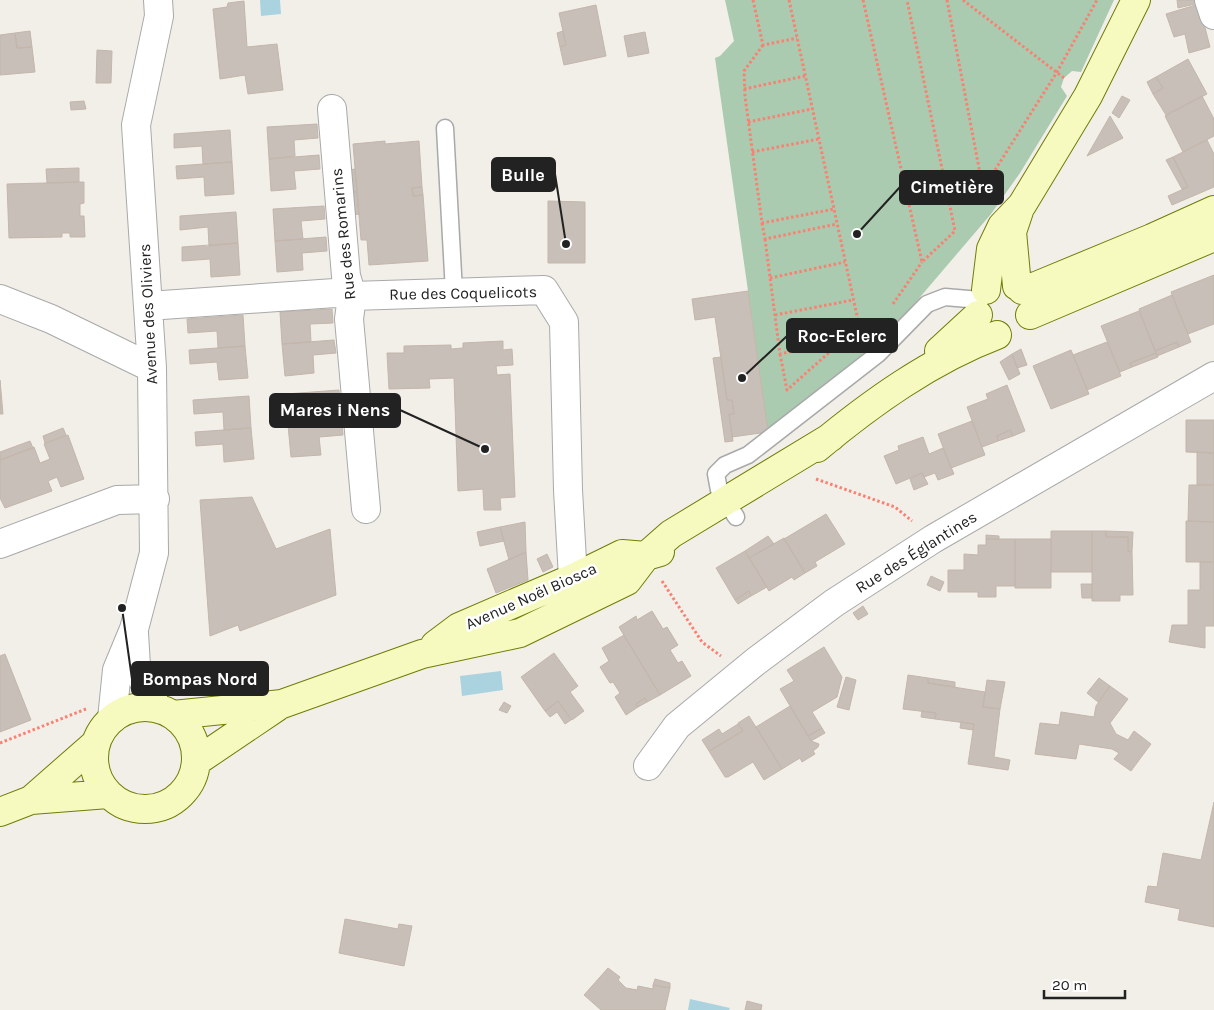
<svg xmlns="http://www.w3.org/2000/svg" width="1214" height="1010" font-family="Karla,sans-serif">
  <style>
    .cemetery { fill: #aacbaf }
    .water { fill: #aad3df }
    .building { fill: #c7bfb8; stroke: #c4b6ab }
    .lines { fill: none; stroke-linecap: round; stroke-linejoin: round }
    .lane-casing { stroke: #a9a9a9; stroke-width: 19 }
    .street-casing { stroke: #a9a9a9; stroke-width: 30 }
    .secondary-casing { stroke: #707d05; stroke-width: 30 }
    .path { stroke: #fa8072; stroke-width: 3; stroke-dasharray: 2.5 2.5; stroke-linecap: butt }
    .lane { stroke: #fff; stroke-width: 16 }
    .street { stroke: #fff; stroke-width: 28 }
    .secondary { stroke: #f7fabf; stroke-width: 28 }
    .labels { text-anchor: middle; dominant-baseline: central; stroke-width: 5; stroke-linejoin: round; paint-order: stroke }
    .street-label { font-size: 16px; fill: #222; stroke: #fff }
    .leader { fill: none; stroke: #222; stroke-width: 2 }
    .callout-dot { fill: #222; stroke: #fff; stroke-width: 2 }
    .callout { fill: #222; stroke: #222; stroke-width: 2 }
    .callout-label { font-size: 18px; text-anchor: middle; font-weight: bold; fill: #fff }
  </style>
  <rect width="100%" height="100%" fill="#f2efe9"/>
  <path class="cemetery" d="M725,0H1114L1081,72L1072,71L1064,78L1061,87L1067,96L1020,173L991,214L880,344L863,347L864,357L768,432L715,58L720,56L734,41Z"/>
  <path class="water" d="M260,0H280L281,14L261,16Z
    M501,671L503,690L462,696L460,676Z
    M690,999L730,1008L729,1010H688Z"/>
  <path class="building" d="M1177,0H1199V3L1178,8Z
    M244,1L247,47L277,44L283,90L248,94L245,75L220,79L213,9L227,7L228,3Z
    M1199,4L1210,47L1189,53L1185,34L1174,37L1166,14Z
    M596,5L606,56L564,65L560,47L566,45L559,13Z
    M30,31L32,47L17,48L15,33Z
    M563,31L566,45L560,47L557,33Z
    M645,32L649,53L628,57L624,36Z
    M15,33L17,48L32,47L35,72L0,75V35Z
    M97,50L112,51L111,83H96Z
    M1188,59L1207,94L1166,115L1153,94L1163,88L1156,77Z
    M1156,77L1163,88L1153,94L1147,82Z
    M1122,96L1130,100L1119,118L1112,113Z
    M1202,96L1214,119V136L1183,152L1165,116Z
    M84,101L86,109L71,110L70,102Z
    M1110,116L1123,138L1087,156Z
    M317,124L318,138L294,140L295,156L269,159L267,127Z
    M230,130L232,162L203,164L202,146L174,148V134Z
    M1207,140L1214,154V187L1172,205L1168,196L1188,187L1173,157Z
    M385,141V144L419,141L422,187L412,188L413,196L423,195L428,261L369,265L367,240H361L353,144Z
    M319,155L320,169L294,171L296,189L271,191L269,159Z
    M1173,157L1188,187L1182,189L1166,160Z
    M232,162L234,194L205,196L204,177L177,179L176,166Z
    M79,168V182L47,183L46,169Z
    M355,169L357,192H349L348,170Z
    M84,182V203L80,204V216H84L85,237H70V233H62V237L9,238L7,184Z
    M422,187L423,195L413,196L412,188Z
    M349,192H357L359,214L352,215Z
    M548,201L585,202V263H548Z
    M324,206L325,219L301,221L303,239L275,241L273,209Z
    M236,212L238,243L209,246L208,227L180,230V216Z
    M326,237L327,251L302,253L303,270L277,272L275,241Z
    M238,243L240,275L211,277L210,259L182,261V247Z
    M1214,275V324L1188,334L1171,292Z
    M748,291L768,432L732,437L729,414H734L732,400H727L715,317L695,320L692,299Z
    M1172,295L1191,342L1179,347L1177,342L1155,351L1139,309Z
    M332,309L333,323L310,324L311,342L282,344L280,312Z
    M1139,311L1156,353L1130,363L1132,367L1120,372L1101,326Z
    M243,315L245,346L218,348L217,331L188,333L187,319Z
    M334,340L336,353L313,355L314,373L285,376L282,344Z
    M503,341V350L512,349L513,365L496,366L497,375L510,374L515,497L500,498L501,510H484L483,489L458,491L454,378L429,379L430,388L389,389L387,353H404V346L451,345V349L463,348V343Z
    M1107,342L1121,376L1087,390L1073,355Z
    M1177,342L1179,347L1157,356L1155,351Z
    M245,346L248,378L219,380L217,362L190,364L189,350Z
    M1021,349L1027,365L1017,368L1012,354Z
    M1071,350L1089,394L1051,409L1033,366Z
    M1156,353L1158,357L1132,367L1130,363Z
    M1012,354L1020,374L1009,380L1000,362Z
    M721,357L727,400H732L734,414H729L733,441L725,442L713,358Z
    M0,380L3,414H0Z
    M1007,385L1025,431L1013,436L1010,430L997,436L998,441L982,447L967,407L988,399L986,394Z
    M339,390L340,404L316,405L318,423L288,425L286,394Z
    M249,396L251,428L224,430L223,412L194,414L193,400Z
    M1186,420H1214V453L1186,452Z
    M342,421L343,435L319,437L321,455L291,457L288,425Z
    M972,421L985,455L951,468L938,434Z
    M63,428L66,435L45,443L43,436Z
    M251,428L254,459L224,462L223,444L196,446L195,432Z
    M1010,430L1013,436L998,441L997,436Z
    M68,435L84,479L61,487L57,477L48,481L52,491L5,508L0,498V460L34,447L40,463L50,459L44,444Z
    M923,437L929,454L943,448L954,474L938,480L935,473L924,477L922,473L896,484L884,456L899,450L898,446Z
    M30,441L33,448L0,460V452Z
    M1197,452L1214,453V485H1197Z
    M922,473L928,484L914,490L910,479Z
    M1189,485H1214V522L1188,521Z
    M252,497L276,549L330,529L336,595L240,631L238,625L210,636L200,500Z
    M826,514L845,544L815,562L817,566L805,573L784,539Z
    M1186,521L1214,522V562H1186Z
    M525,522L526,552L509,560L500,527Z
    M500,527L504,541L480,546L477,532Z
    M1051,531H1092V572H1051Z
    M1092,531H1106V537H1128V551L1132,552L1133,595H1120V601H1092Z
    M1106,531L1133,532L1132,552L1128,551V537H1106Z
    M986,535L999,536V539H986Z
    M768,536L774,544L749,558L745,551Z
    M784,538L805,573L794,580L792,577L769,591L749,558Z
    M986,539H1015V586H996V597H978V592H948V570H964V554L978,555V545H986Z
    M1015,539H1051V588H1015Z
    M745,551L767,587L751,596L749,591L735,600L716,568Z
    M526,552L528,580L496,593L487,569Z
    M547,554L553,567L543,572L537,559Z
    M1200,562H1214V626H1205V648L1169,642L1172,625H1188V590H1200Z
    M931,576L944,582L940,591L927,585Z
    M1081,584H1092V598H1082Z
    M749,591L751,596L738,604L735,600Z
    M863,606L868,614L858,620L853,613Z
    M652,611L663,629L667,627L678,645L670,650L678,663L682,661L691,676L660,695L619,627L636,616L637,620Z
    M624,635L660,695L647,702L645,698L636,704L638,707L626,715L615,697L620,693L613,682L610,683L600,667L609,661L602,648Z
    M824,647L842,677L837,697L812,712L822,728L808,736L780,689L794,681L787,670Z
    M554,653L578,686L570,692L584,711L572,720L558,701L545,711L521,677Z
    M5,654L31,720L0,732V656Z
    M908,675L928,678V683L985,692L983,707L1000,709L994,757L1010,760L1008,770L968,764L974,724L935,719L936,713L903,709Z
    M846,677L856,680L849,710L837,707Z
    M928,678L955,682V687L928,683Z
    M1099,678L1110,686L1098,702L1087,693Z
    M987,680L1005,682L1000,709L983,707Z
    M1110,686L1128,699L1110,723L1116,734L1128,740L1134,731L1151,744L1131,771L1114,759L1119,753L1112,749L1079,744L1076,759L1035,754L1040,723L1059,725L1061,712L1094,717L1096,706Z
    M645,698L647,702L638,707L636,704Z
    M558,701L571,720L565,724L557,712L550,717L545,711Z
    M504,702L511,706L507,713L499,710Z
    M790,706L811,741L819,744L818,747L813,751L815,754L802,762L800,758L782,769L756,727Z
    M922,711L936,713L935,719L921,717Z
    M749,716L782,769L764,780L753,762L728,777H725L709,751L743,731L738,723Z
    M961,722L974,724L973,730L960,728Z
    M738,724L743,731L709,751L702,740L719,729L722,734Z
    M822,728L825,733L811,741L808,736Z
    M1214,802V927L1178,920L1180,909L1145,902L1148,886L1157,887L1163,853L1201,860Z
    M345,919L398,929L399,924L412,926L404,966L339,953Z
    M608,968L620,977L618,980L626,988L637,990L638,986L653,989V985L670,988L665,1010H601L584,995Z
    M655,979L670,983V988L653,985Z
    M747,1001L762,1005L761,1010H745Z"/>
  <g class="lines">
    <g class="lane-casing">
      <path id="lane" d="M445,128L454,292
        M736,517L719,490L716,474L725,465L748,455L878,354L927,304L945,297L980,300"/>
    </g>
    <g class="street-casing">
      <path id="street" d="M1209,0L1214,15
        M332,109L346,276L352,296L349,319L366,509
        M0,299L51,319L152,368
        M148,306L335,293L352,296L544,290L564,322L568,490L573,578
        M0,544L117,500L155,499
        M134,633L136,666L157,708
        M112,719L117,670L134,629L154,553L152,368L136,125L159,16L158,0
        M648,766L677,726L755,662L834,603L933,539L1214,376"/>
    </g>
    <g class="secondary-casing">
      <path id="secondary" d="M1017,286L1012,232L1019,211
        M986,290L991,249L1002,226L1022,205L1088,96L1136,0
        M1022,290L1036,286L1152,238L1214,210
        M1030,315L1214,237
        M939,351L978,315
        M817,448C871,403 931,360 997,335
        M435,645L459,627L573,578L622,554L646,556L660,552
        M94 758a51 51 0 1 1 102 0a51 51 0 1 1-102 0Z
        M173,715L282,704L422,654L520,633L627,581L646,556L671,534L831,437
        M197,761L277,707
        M31,800L96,743
        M0,812L31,800L108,794"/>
    </g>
    <path class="path" d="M753,0L763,45L797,38
      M789,0L862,339
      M863,0L922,262L955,231L907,0
      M947,0L983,189L1057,72L1097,0
      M963,0L1064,78
      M763,45L744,71L745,96L762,223L834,209
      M744,89L805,76
      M748,122L812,109
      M752,152L819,139
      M762,223L765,239L837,224
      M765,239L780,354L861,336
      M770,278L845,262
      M893,304L922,262
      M775,315L853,300
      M780,354L787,390L842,341
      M816,479L895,507L912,521
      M662,581L702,642L721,656
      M0,743L86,709"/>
    <use href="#lane" class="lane"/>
    <use href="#street" class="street"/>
    <use href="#secondary" class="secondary"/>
  </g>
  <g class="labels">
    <g class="street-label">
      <text transform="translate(343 234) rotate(-96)">Rue des Romarins</text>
      <text transform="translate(463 293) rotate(-1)">Rue des Coquelicots</text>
      <text transform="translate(148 314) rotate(-93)">Avenue des Oliviers</text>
      <text transform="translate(916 552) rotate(-32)">Rue des Églantines</text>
      <text transform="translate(531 596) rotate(-24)">Avenue Noël Biosca</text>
    </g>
  </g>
  <path class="leader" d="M566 244L555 174M857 234L900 187M742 378L787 336M485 449L400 410M122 608L132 679"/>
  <g class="callout-dot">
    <circle cx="566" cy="244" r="5"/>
    <circle cx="857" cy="234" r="5"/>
    <circle cx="742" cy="378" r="5"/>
    <circle cx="485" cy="449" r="5"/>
    <circle cx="122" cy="608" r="5"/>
  </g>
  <g class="callout">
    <rect x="492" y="158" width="63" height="33" rx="5"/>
    <rect x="900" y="171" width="103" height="33" rx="5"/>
    <rect x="787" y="319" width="110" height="33" rx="5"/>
    <rect x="270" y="394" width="130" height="33" rx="5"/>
    <rect x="132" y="662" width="136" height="33" rx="5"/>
  </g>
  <g class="callout-label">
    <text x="523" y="181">Bulle</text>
    <text x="952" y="193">Cimetière</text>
    <text x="842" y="342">Roc-Eclerc</text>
    <text x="335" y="416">Mares i Nens</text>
    <text x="200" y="685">Bompas Nord</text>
  </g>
  <path d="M1044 990v8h81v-8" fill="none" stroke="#222222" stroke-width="2.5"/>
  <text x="1052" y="990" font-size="15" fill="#222222" stroke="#ffffff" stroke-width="4" paint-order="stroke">20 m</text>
</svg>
